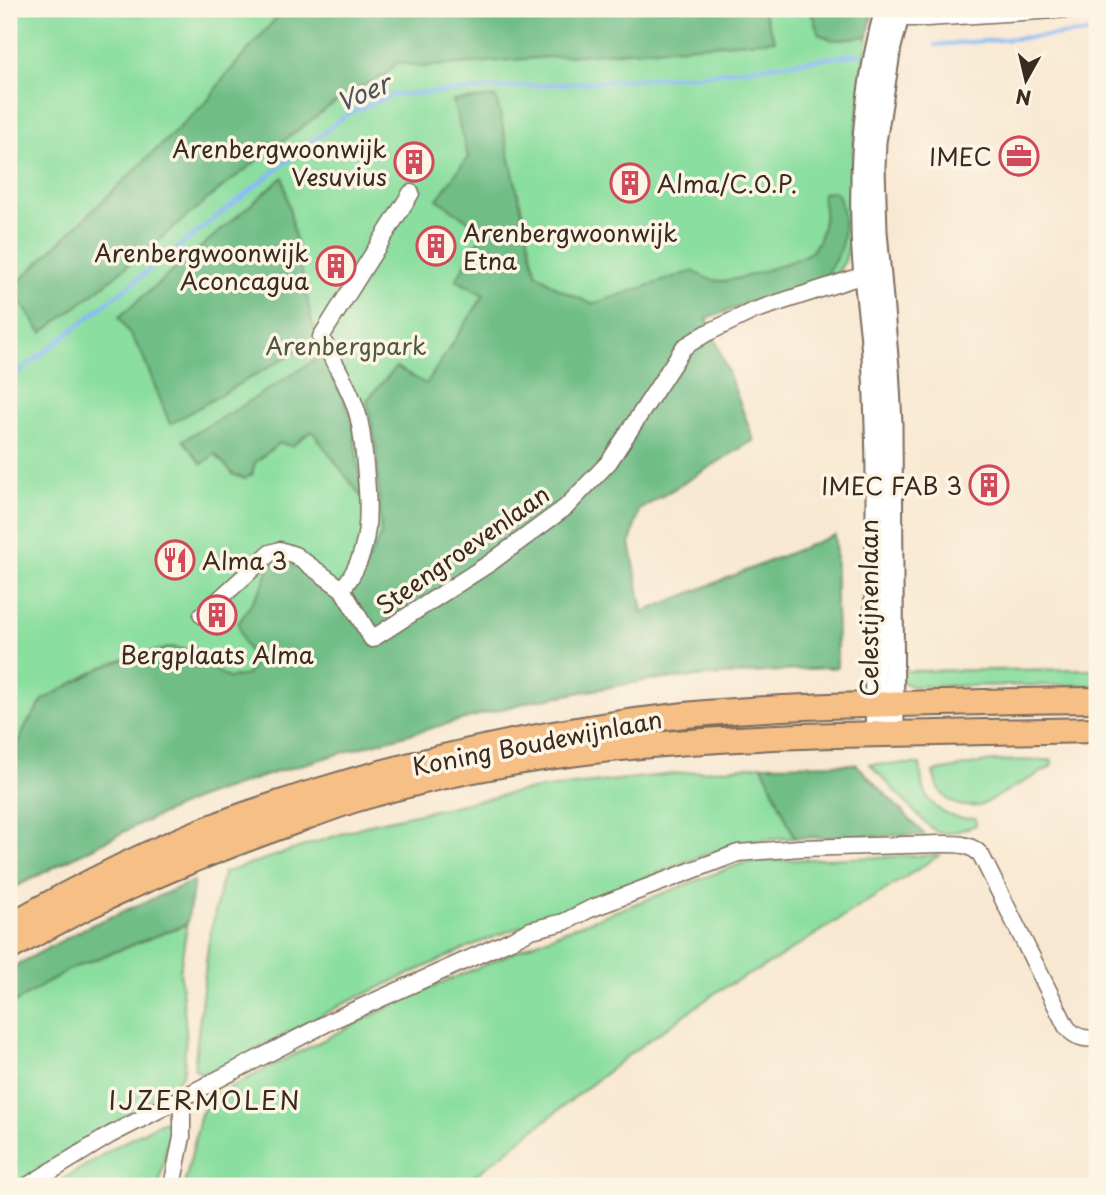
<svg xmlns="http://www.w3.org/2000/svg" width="1106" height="1195" font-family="'Playpen Sans',sans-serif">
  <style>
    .green { fill: #8ade9f; stroke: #62845e; stroke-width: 2 }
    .forest { fill: #6fbd86; stroke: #557452; stroke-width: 2 }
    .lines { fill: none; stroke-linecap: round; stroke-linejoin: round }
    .stream { stroke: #8ab9f5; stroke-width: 4.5 }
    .minor-casing { stroke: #7d6c5d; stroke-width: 19 }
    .tertiary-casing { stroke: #7d6c5d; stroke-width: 23 }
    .trunk-casing { stroke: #7d6c5d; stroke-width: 28 }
    .minor { stroke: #fff; stroke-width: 16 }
    .tertiary { stroke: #fff; stroke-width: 19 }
    .trunk { stroke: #f5bf86; stroke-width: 24 }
    .labels { text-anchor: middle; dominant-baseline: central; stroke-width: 7; stroke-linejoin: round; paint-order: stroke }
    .poi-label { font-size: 24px; fill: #3b2a1e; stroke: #fcf5e5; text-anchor: end }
    .park-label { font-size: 24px; fill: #4f573e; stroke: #fcf5e5 }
    .street-label { font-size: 24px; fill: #3b2a1e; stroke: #fcf5e5 }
    .water-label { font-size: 26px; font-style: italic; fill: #53555e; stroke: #fcf5e5 }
    .neighbourhood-label { font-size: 26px; letter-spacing: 2px; fill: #3b2a1e; stroke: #fcf5e5 }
  </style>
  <rect width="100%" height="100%" fill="#fcf5e5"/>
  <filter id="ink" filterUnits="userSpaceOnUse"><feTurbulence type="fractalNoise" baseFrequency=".0143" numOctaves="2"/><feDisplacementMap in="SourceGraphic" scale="14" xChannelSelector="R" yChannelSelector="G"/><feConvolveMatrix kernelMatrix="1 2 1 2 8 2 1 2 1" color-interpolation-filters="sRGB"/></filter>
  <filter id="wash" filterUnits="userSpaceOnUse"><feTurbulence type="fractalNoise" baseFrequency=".00686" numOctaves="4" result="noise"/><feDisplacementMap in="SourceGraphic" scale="28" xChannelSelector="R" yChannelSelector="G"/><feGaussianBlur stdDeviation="1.57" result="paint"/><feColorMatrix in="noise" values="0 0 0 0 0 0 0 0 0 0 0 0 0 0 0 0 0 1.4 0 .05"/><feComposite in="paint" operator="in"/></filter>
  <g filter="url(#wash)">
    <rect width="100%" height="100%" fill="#f8e8d1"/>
    <path class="green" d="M9,9H873L868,36L853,152V225L845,261L836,274L707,318L754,440L639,510L630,543L643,612L835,535L837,667L650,680L531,701L376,743L276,772L201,797L135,826L9,890Z
      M1097,669V685L911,686L904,683L900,671Z
      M1049,760L1052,761L1051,767L980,806C952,809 939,798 933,772L992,761Z
      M870,764H920C921,771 921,779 923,786C929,809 952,821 975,818L976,825C964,829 950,836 937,832C929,829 880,775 870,764Z
      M762,765L795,838C758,839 737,842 702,856L473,945L341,1005L205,1076L194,1068L208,946L223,873L374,823L522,791L635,778Z
      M940,855L771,963L721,989L631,1053L462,1186H184L201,1114L213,1096L402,1000L561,932L743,863L760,861Z
      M187,924L180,970L186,1030L184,1070L181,1076L172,1087L14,1186H9V1006L70,969Z
      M162,1122H166L171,1126L159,1186H52L122,1143Z"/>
    <path class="forest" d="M284,9H762L775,40L420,67L398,62L384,76L349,92L271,150L220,189L97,291L42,333L11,289L210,98L221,81Z
      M810,9H873L868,36L833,40L819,34Z
      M496,97L536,273L561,290L592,304L693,271C701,276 710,280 719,281C732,283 804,259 813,250C813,249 818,242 818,241C822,232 825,219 824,209C823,202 821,200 823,193L831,191L838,194C845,213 846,239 837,257C832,266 829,266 827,277L707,318L754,440L639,510L630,543L643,612L835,535L837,667L650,680L531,701L376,743L276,772L201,797L135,826L9,890V768L16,762V749L26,725L44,699L103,667L125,659L173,647L197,653L213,669L229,678L247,675L254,661L243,641L238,624L263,585L270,565L282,560L299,567L339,600L353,591L381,535L376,446L367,400L396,367L426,384L484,295L456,280L484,232L437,199L468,157L453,101Z
      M283,177L312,323L321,337L170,424L142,354L119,317Z
      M323,355L351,415L363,499L312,431L292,446L279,443L255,463L252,475H250L245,479L234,475L215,454L202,464L183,440L237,409Z
      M856,764L925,835L795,838L762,765Z
      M194,881L187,924L70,969L9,1006V969L87,927Z"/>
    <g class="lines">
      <path class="stream" d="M935,45L1097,32
        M9,380L346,115L392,95L699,75L860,54"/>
    </g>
  </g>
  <g filter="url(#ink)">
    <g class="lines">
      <g class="minor-casing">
        <path id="minor" d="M888,18H927L1070,9
          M342,589C373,552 369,510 365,465C363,446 362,424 355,406C347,383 332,359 321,337L411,193
          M202,615L270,553L280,550L295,555L342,589L372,639L490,563L566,507L609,462L684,347L707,333L753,311L864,275L876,273
          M27,1186L110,1135L335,1019L511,940L531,930L564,922L590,909L738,853L800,848L941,844C956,844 970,843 981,855L1066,1026C1074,1037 1084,1040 1097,1038
          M172,1186L182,1137V1097"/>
      </g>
      <g class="tertiary-casing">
        <path id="tertiary" d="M894,733L892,423L889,368L877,231L875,167L876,142L891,47L901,9
          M876,734C871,631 879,528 875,426C874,394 873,362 870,330C866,295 861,260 861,225C859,152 866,79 885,9"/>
      </g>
      <g class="trunk-casing">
        <path id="trunk" d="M9,926C76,888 145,852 217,825C247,813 278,804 308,794C430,756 558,729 685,715C769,707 854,705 939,703C992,702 1044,700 1097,700
          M9,948C35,934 62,919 89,906C155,874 223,847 293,822C314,814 335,806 357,799C512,752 676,739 837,735C924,733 1011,731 1097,730"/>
      </g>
      <use href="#minor" class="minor"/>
      <use href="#tertiary" class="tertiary"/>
      <use href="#trunk" class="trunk"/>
    </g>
  </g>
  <defs>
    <g id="office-ring" transform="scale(2.0125)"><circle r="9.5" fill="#fcf5e5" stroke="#d1495b" stroke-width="1.5"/><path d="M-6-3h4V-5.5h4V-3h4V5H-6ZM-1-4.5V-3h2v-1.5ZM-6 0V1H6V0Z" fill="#d1495b"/></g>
    <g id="building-ring" transform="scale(2.0125)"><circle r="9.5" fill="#fcf5e5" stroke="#d1495b" stroke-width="1.5"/><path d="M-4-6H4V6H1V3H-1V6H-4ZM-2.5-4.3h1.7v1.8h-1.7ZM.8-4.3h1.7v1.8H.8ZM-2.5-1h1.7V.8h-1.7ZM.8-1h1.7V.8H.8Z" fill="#d1495b"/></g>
    <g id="restaurant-ring" transform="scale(2.0125)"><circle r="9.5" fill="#fcf5e5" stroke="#d1495b" stroke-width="1.5"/><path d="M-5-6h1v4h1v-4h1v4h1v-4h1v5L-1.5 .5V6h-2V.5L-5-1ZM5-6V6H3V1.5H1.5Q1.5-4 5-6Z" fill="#d1495b"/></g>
  </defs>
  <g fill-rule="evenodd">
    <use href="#office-ring" x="1019" y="156"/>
    <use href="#building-ring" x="414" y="162"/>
    <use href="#building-ring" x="630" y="183"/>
    <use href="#building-ring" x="436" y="246"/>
    <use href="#building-ring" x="336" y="266"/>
    <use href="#building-ring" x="989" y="485"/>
    <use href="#restaurant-ring" x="175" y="560"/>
    <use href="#building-ring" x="217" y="615"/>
  </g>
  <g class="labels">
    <g class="poi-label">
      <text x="387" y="148">Arenbergwoonwijk<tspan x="387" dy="28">Vesuvius</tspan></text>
      <text x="992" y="156">IMEC</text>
      <text x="657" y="183" text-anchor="start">Alma/C.O.P.</text>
      <text x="463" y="232" text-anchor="start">Arenbergwoonwijk<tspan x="463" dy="28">Etna</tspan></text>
      <text x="309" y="252">Arenbergwoonwijk<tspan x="309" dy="28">Aconcagua</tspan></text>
      <text x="962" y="485">IMEC FAB 3</text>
      <text x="202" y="560" text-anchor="start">Alma 3</text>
      <text x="217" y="654" text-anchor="middle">Bergplaats Alma</text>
    </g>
    <g class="park-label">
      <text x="346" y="345">Arenbergpark</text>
    </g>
    <g class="street-label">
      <text transform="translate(462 549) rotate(-35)">Steengroevenlaan</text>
      <text transform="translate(868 608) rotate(-90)">Celestijnenlaan</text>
      <text transform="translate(537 742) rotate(-11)">Koning Boudewijnlaan</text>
    </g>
    <g class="water-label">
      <text transform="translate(363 92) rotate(-23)">Voer</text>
    </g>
    <g class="neighbourhood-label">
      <text x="205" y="1099">IJZERMOLEN</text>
    </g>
  </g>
  <rect width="1106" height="1195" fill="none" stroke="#fcf5e5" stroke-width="35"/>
  <g transform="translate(1026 80) rotate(188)" stroke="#fcf5e5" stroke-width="5" paint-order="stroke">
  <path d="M0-5L12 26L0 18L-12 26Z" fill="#3b2a1e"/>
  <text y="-10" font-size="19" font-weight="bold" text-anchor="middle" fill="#3b2a1e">N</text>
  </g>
</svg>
